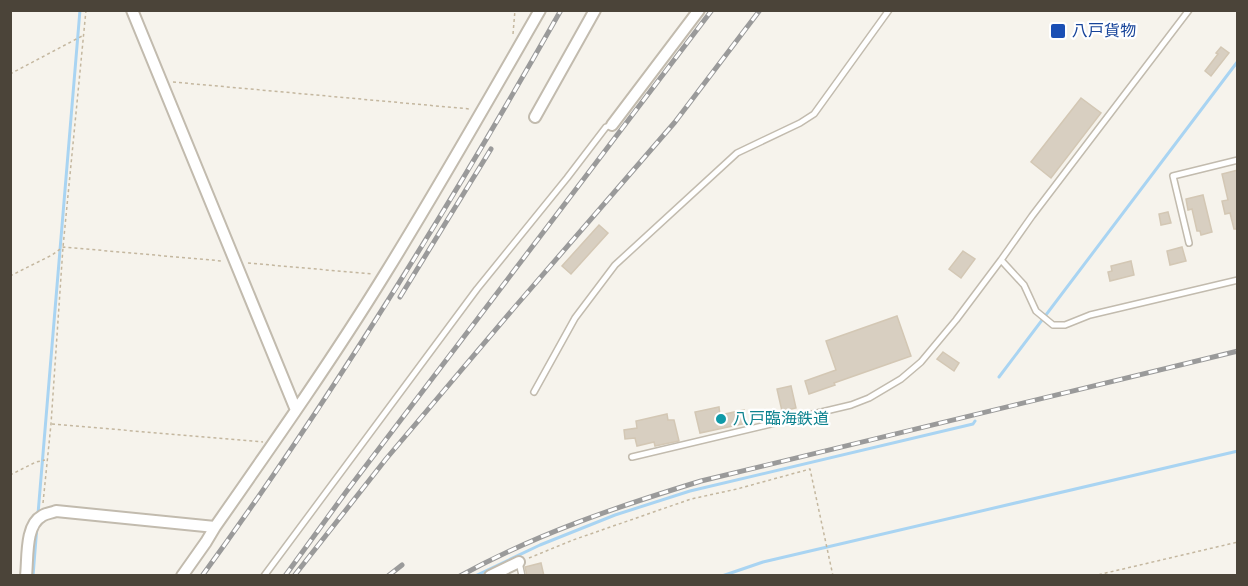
<svg xmlns="http://www.w3.org/2000/svg" width="1248" height="586" font-family="'Varela Round','Noto Sans JP',sans-serif">
  <style>
    .lines { fill: none; stroke-linecap: round; stroke-linejoin: round }
    .stream { stroke: #a9d4f2; stroke-width: 3 }
    .building { fill: #d8cfc1; stroke: #d3c7b4; stroke-width: 1.5 }
    .service-casing { stroke: #c2bbae; stroke-width: 8 }
    .minor-casing { stroke: #c2bbae; stroke-width: 14 }
    .path { stroke: #c4b79f; stroke-width: 1.5; stroke-dasharray: 3 3; stroke-linecap: butt }
    .service { stroke: #fff; stroke-width: 5 }
    .minor { stroke: #fff; stroke-width: 10 }
    .rail-casing { stroke: #9a9a9a; stroke-width: 5 }
    .rail { stroke: #fff; stroke-width: 3; stroke-dasharray: 9; stroke-linecap: butt }
    .transit-dot { fill: #1a4fb4; stroke: #fff; stroke-width: 2 }
    .culture-dot { fill: #0f9aa8; stroke: #fff; stroke-width: 2 }
    .labels { text-anchor: middle; dominant-baseline: central; stroke-width: 4.5; stroke-linejoin: round; paint-order: stroke }
    .transit-label { font-size: 16px; fill: #164399; stroke: #fff; text-anchor: start }
    .culture-label { font-size: 16px; fill: #0d838f; stroke: #fff; text-anchor: start }
  </style>
  <rect width="100%" height="100%" fill="#f6f3ec"/>
  <g class="lines">
    <path class="stream" d="M999,377L1238,61
      M38,514L80,10
      M33,576L37,526
      M475,576L540,545L615,515L690,491L973,424L975,421
      M722,576L763,562L1238,451"/>
  </g>
  <path class="building" d="M1221,47L1229,53L1211,76L1205,71L1218,54L1216,53Z
    M1081,98L1101,113L1051,178L1031,162Z
    M1238,170V229H1234L1230,213L1225,214L1222,201L1228,200L1222,174Z
    M1203,195L1212,232L1201,235L1200,231H1197L1192,209L1188,210L1186,199Z
    M1168,212L1171,223L1161,225L1159,214Z
    M599,225L608,233L571,274L562,266Z
    M1182,247L1186,261L1170,265L1167,251Z
    M963,251L975,259L961,278L949,269Z
    M1131,261L1134,275L1110,281L1108,272L1112,271L1111,266Z
    M897,316L911,356L834,383L835,385L809,394L805,381L836,370L826,341Z
    M943,352L959,363L954,371L937,359Z
    M791,386L796,408L782,411L777,389Z
    M719,407L720,415L744,410L747,423L700,433L695,412Z
    M667,414L668,420H674L679,441L655,446L654,442L637,446L635,438L625,439L624,430L637,428L636,421Z
    M541,563L544,576H527L525,567Z"/>
  <g class="lines">
    <g class="service-casing">
      <path id="service" d="M1189,243L1173,176L1238,160
        M1001,260L1024,285L1036,311L1053,325H1065L1090,315L1238,280
        M534,392L575,318L615,265L737,153L800,123L814,114L889,10
        M632,457L851,405L869,398L901,379L921,362L956,320L1001,260L1032,216L1189,10
        M519,562L522,576
        M264,576L477,289L567,178L606,127L612,125"/>
    </g>
    <g class="minor-casing">
      <path id="minor" d="M132,10L296,410
        M535,117L595,10
        M612,125L699,10
        M26,576C28,558 25,525 42,516C46,513 52,513 56,511L215,527C273,444 332,360 385,274C439,187 489,99 540,10
        M182,576L206,542L215,527
        M490,576L519,562"/>
    </g>
    <path class="path" d="M513,34L515,10
      M10,74L84,35
      M173,82L470,109
      M248,263L372,274
      M10,276L52,255L63,247L222,261
      M52,424L263,442
      M10,475L36,462L45,460
      M43,503L51,424L63,247L86,10
      M529,558L573,540L691,499L737,489L810,469L833,576
      M1093,576L1238,542"/>
    <use href="#service" class="service"/>
    <use href="#minor" class="minor"/>
    <g class="rail-casing">
      <path id="rail" d="M400,297L491,149
        M202,576C334,395 451,204 561,10
        M285,576L346,492L712,10
        M294,576L386,459L514,308L675,122L760,10
        M388,576L402,565
        M460,576C536,534 619,506 701,481L1238,351"/>
    </g>
    <use href="#rail" class="rail"/>
  </g>
  <rect class="transit-dot" x="1050" y="23" width="16" height="16" rx="3"/>
  <circle class="culture-dot" cx="721" cy="419" r="6"/>
  <g class="labels">
    <g class="transit-label">
      <text x="1072" y="31">八戸貨物</text>
    </g>
    <g class="culture-label">
      <text x="733" y="419">八戸臨海鉄道</text>
    </g>
  </g>
  <rect width="1248" height="586" fill="none" stroke="#4b4439" stroke-width="24"/>
</svg>
